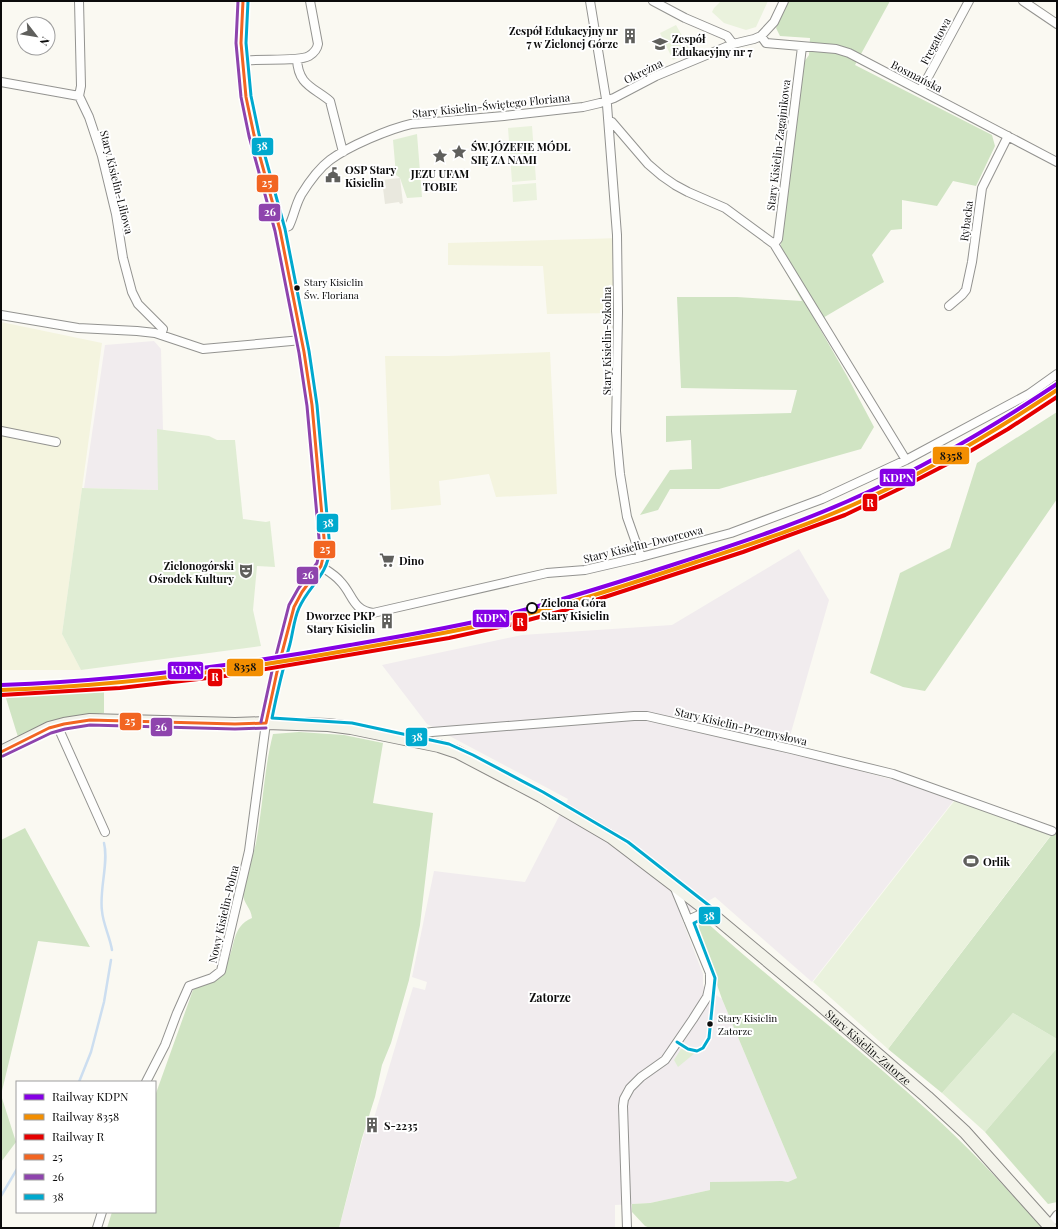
<svg xmlns="http://www.w3.org/2000/svg" width="1058" height="1229" font-family="'Playfair Display',serif">
  <style>
    .industrial { fill: #f1ecee }
    .farmland { fill: #f4f4df }
    .green { fill: #e0edd4 }
    .forest { fill: #d0e4c3 }
    .pitch { fill: #eaf2dd }
    .plaza { fill: #e9e8de }
    .lines { fill: none; stroke-linecap: round; stroke-linejoin: round }
    .stream { stroke: #ccdef0; stroke-width: 2.5 }
    .street-casing { stroke: #939390; stroke-width: 10 }
    .secondary-casing { stroke: #8a8986; stroke-width: 14 }
    .street { stroke: #fefefd; stroke-width: 8 }
    .secondary { stroke: #f3f3ea; stroke-width: 12 }
    .bus-1-casing { stroke: #fff; stroke-width: 6 }
    .bus-2-casing { stroke: #fff; stroke-width: 6 }
    .bus-3-casing { stroke: #fff; stroke-width: 6 }
    .bus-1 { stroke: #f26522; stroke-width: 3 }
    .bus-2 { stroke: #8e44ad; stroke-width: 3 }
    .bus-3 { stroke: #00a9ce; stroke-width: 3 }
    .rail-1-casing { stroke: #fff; stroke-width: 7 }
    .rail-2-casing { stroke: #fff; stroke-width: 7 }
    .rail-3-casing { stroke: #fff; stroke-width: 7 }
    .rail-1 { stroke: #8500e5; stroke-width: 4 }
    .rail-2 { stroke: #f38e01; stroke-width: 4 }
    .rail-3 { stroke: #e50000; stroke-width: 4 }
    .bus-dot { fill: #0c0c0c; stroke: #fff; stroke-width: 1.5 }
    .stop-dot { fill: #fff; stroke: #0c0c0c; stroke-width: 2 }
    .labels { text-anchor: middle; dominant-baseline: central; stroke-width: 4; stroke-linejoin: round; paint-order: stroke }
    .bus-label { font-size: 10px; fill: #0c0c0c; stroke: #fff; text-anchor: start }
    .poi-label { font-size: 11px; font-weight: bold; fill: #0c0c0c; stroke: #fff; text-anchor: start }
    .street-label { font-size: 11px; fill: #0c0c0c; stroke: #fff }
    .stop-label { font-size: 11px; font-weight: bold; fill: #0c0c0c; stroke: #fff; text-anchor: start }
    .neighbourhood-label { font-size: 12px; font-weight: bold; fill: #0c0c0c; stroke: #fff }
    .line-badge { stroke: #fff; stroke-width: 1.5 }
    .badge-label { font-size: 11px; text-anchor: middle; font-weight: bold; fill: #fff }
    .pale-badge-label { font-size: 11px; text-anchor: middle; font-weight: bold; fill: #111 }
  </style>
  <rect width="100%" height="100%" fill="#faf9f2"/>
  <path class="industrial" d="M154,341L161,349L163,430H157L159,490L84,488L105,345Z
    M799,549L829,600L788,743L786,751L905,783L954,800L812,982L715,897L681,917L703,974V986L722,999L797,1178L788,1182L782,1181L710,1182V1190L650,1203L615,1205V1228H339L366,1126L377,1128L379,1120L374,1118L413,987L425,990L427,982L412,977L434,871L525,882L568,799L427,724L382,665L522,635L672,625Z"/>
  <path class="farmland" d="M621,238L622,301L615,313L547,314L543,266L448,265V243Z
    M1,322L102,343L62,634L81,670H1Z
    M550,352L557,494L496,497L489,474L439,481L441,505L391,510L385,356H448Z"/>
  <path class="green" d="M417,134L422,197L407,198L400,178L396,175L393,140Z
    M157,429L209,436L217,440H235L243,519L266,522L270,521L275,567L257,566L253,610L261,646L81,670L62,634L82,488L158,490Z
    M1013,1013L1057,1039V1048L985,1132L942,1093Z
    M681,1049H684L695,1053L678,1067L674,1060Z"/>
  <path class="forest" d="M789,1H890L855,65L992,135L995,146L976,186L953,181L937,206L902,200V229L891,230L872,255L884,282L816,322L847,376L874,427L861,449L719,489H670L658,510L640,515L670,470L692,469L691,440L666,442V416L791,413L797,390L681,388L677,297H737L802,301L779,260L802,65L809,55L810,38L780,36L776,28Z
    M1057,412V499L925,691L903,687L870,673L900,573L950,548L977,463Z
    M104,690V713L73,717L18,737L5,695L39,696Z
    M299,732L344,735L383,743L373,803L433,813L420,925L409,980L391,1043L382,1065L375,1097L362,1138L339,1228H107L112,1212H155V1096L193,990C202,985 222,971 227,962C236,946 231,927 252,918C251,907 243,904 243,893C244,879 253,857 256,843C263,806 264,769 273,734Z
    M25,828L90,947L38,941L1,1095L16,1142L1,1162V840Z
    M1056,829H1057V1039L1013,1013L942,1093L888,1049Z
    M704,920C806,1012 921,1092 1013,1196L1018,1197L1044,1228H650L645,1226L632,1212V1204L650,1203L710,1190V1182L782,1181L788,1182L797,1178L722,999L698,930L699,924Z
    M1057,1048V1202L1048,1204L985,1132Z"/>
  <path class="pitch" d="M721,1H768L756,27L746,30L724,23L712,12L714,8Z
    M676,25L690,50L673,60L660,33Z
    M532,126L536,180L512,182L508,128Z
    M536,183L537,200L513,202L512,185Z
    M955,800L1051,835L888,1049L813,982Z"/>
  <path class="plaza" d="M400,178L403,203L400,204L399,202L385,204L382,180Z"/>
  <g class="lines">
    <path class="stream" d="M104,843C109,862 99,890 102,911C103,924 110,937 112,950
      M79,1082L91,1052L104,1002L111,960
      M1,1196L17,1169"/>
    <g class="street-casing">
      <path id="street" d="M79,1L81,86L79,96L89,117L102,156L116,214L123,258L132,292L138,304L163,329L161,335
        M590,1L607,105L617,235L618,312L616,431L620,474L627,517L641,557
        M653,1L685,18L727,36L733,44
        M1023,1L1057,24
        M761,36L766,43L836,49L849,53L1057,162
        M297,59C298,85 313,87 330,101L343,152
        M242,61C257,58 299,62 309,56C314,53 317,50 318,44L310,1
        M1,82L79,96
        M921,90L969,1
        M609,121L612,122L648,164L662,176L675,185L688,192L725,208L774,244L906,460
        M280,230L289,226C294,216 295,206 301,195C309,182 318,169 330,160C349,146 389,129 411,124L504,116L583,107L600,103L614,98L656,76L733,44L754,39L761,36L774,22L784,1
        M774,244L778,239L802,47
        M949,306L962,295L966,290L972,262L982,188L1008,136
        M1,315L78,328L137,331L155,333L203,349L302,340
        M1,431L56,442
        M322,567C328,571 335,575 340,581C353,594 352,610 373,613L547,573L585,570L641,557L731,533L822,499L906,460L1029,394L1057,374
        M57,725L105,832
        M421,743L425,733L432,732L634,716H647L791,749L893,774L1052,831
        M688,920L708,911
        M146,1082L165,1045L177,1013L189,986L212,978L221,971L249,851L266,723
        M1049,1226L1057,1215
        M97,1228L102,1212
        M627,1228L623,1106L624,1099L630,1088L641,1077L665,1060L693,1019L707,997L710,984V973L674,886"/>
    </g>
    <g class="secondary-casing">
      <g id="secondary">
        <path d="M243,1L241,43L246,97L254,135L280,230L304,352L312,405L325,549C325,574 302,585 294,607C290,618 288,631 285,642C277,669 271,695 266,723"/>
        <path id="s1" d="M1,752L49,728L64,724L90,720L235,724L266,723L328,725L351,728L439,746L457,752L541,796L611,837L708,911L817,1002L927,1097L965,1132L1051,1228"/>
      </g>
    </g>
    <use href="#street" class="street"/>
    <use href="#secondary" class="secondary"/>
    <g class="bus-1-casing">
      <path id="bus-1" d="M243,1L241,43L246,97L254,135L280,230L304,352L312,405L325,549L321,566L302,592L294,607L277,672L266,723
        M1,752L49,728L64,724L90,720L235,724L266,723"/>
    </g>
    <g class="bus-2-casing">
      <path id="bus-2" d="M238,1L236,43L241,97L249,136L275,231L299,353L307,406L320,549L317,563L298,589L289,605L272,671L261,722
        M3,756L51,733L65,729L90,725L235,729L266,728"/>
    </g>
    <g class="bus-3-casing">
      <path id="bus-3" d="M248,1L246,43L251,96L259,134L285,229L309,351L317,405L330,549C327,577 309,585 299,608C294,619 293,632 290,644C283,668 277,693 272,718L352,723L449,744L473,755L543,792L628,842L711,907L713,911L711,915L694,923L715,978L709,1038L703,1048L697,1051L688,1049L677,1042"/>
    </g>
    <use href="#bus-1" class="bus-1"/>
    <use href="#bus-2" class="bus-2"/>
    <use href="#bus-3" class="bus-3"/>
    <g class="rail-1-casing">
      <path id="rail-1" d="M1,685C119,681 234,666 350,645C403,636 457,627 509,614C563,600 616,583 669,566C737,544 804,522 868,492C934,462 997,424 1057,384"/>
    </g>
    <g class="rail-2-casing">
      <path id="rail-2" d="M1,690C119,686 234,671 350,650C396,642 442,634 487,624C558,608 627,585 696,562C754,543 813,524 868,498C934,468 997,430 1057,390"/>
    </g>
    <g class="rail-3-casing">
      <path id="rail-3" d="M1,695L120,688L225,676L449,638L513,624L562,611L743,552L845,515L901,488L955,460L1008,429L1057,397"/>
    </g>
    <use href="#rail-1" class="rail-1"/>
    <use href="#rail-2" class="rail-2"/>
    <use href="#rail-3" class="rail-3"/>
  </g>
  <defs>
    <g id="building-bare" transform="scale(1.2)"><path d="M-4-6H4V6H1V3H-1V6H-4ZM-2.5-4.3h1.7v1.8h-1.7ZM.8-4.3h1.7v1.8H.8ZM-2.5-1h1.7V.8h-1.7ZM.8-1h1.7V.8H.8Z" fill="#5f5f5c" stroke="#fff" stroke-width="2.5" paint-order="stroke"/></g>
    <g id="school-bare" transform="scale(1.2)"><path d="M0-5L7-2L0 1L-7-2ZM-4 1L0 2.5L4 1V4Q0 6-4 4Z" fill="#5f5f5c" stroke="#fff" stroke-width="2.5" paint-order="stroke"/></g>
    <g id="sight-bare" transform="scale(1.2)"><path d="M0-6L1.8-2.2L6-1.7L2.9 1.2L3.7 5.4L0 3.3L-3.7 5.4L-2.9 1.2L-6-1.7L-1.8-2.2Z" fill="#5f5f5c" stroke="#fff" stroke-width="2.5" paint-order="stroke"/></g>
    <g id="civic-bare" transform="scale(1.2)"><path d="M-.6-6.5H3V-4.5H.6V-3L4-1V1h2V6H-6V1h2V-1L-.6-3ZM-1.2 2.5V6h2.4V2.5Z" fill="#5f5f5c" stroke="#fff" stroke-width="2.5" paint-order="stroke"/></g>
    <g id="supermarket-bare" transform="scale(1.2)"><path d="M-6-5.5h2.5l.6 2H6L4.5 2H-2.5L-4.4-4H-6ZM-1.5 3.2a1.3 1.3 0 1 0 .1 0ZM3 3.2a1.3 1.3 0 1 0 .1 0Z" fill="#5f5f5c" stroke="#fff" stroke-width="2.5" paint-order="stroke"/></g>
    <g id="theatre-bare" transform="scale(1.2)"><path d="M-5-5.5Q0-4 5-5.5V0Q5 5 0 6Q-5 5-5 0ZM-3.3-2.5H-1v1.5H-3.3ZM1-2.5H3.3v1.5H1ZM-2.8 1Q0 5.5 2.8 1Z" fill="#5f5f5c" stroke="#fff" stroke-width="2.5" paint-order="stroke"/></g>
    <g id="stadium-bare" transform="scale(1.2)"><path d="M0-5a6.5 5 0 1 0 0 10a6.5 5 0 1 0 0-10ZM-3.5-1.8h7v3.6h-7Z" fill="#5f5f5c" stroke="#fff" stroke-width="2.5" paint-order="stroke"/></g>
  </defs>
  <g fill-rule="evenodd">
    <use href="#building-bare" x="630" y="36"/>
    <use href="#school-bare" x="660" y="44"/>
    <use href="#sight-bare" x="459" y="152"/>
    <use href="#sight-bare" x="440" y="156"/>
    <use href="#civic-bare" x="333" y="175"/>
    <use href="#supermarket-bare" x="387" y="560"/>
    <use href="#theatre-bare" x="246" y="571"/>
    <use href="#building-bare" x="387" y="621"/>
    <use href="#stadium-bare" x="971" y="861"/>
    <use href="#building-bare" x="372" y="1125"/>
  </g>
  <g class="bus-dot">
    <circle cx="297" cy="288" r="3.5"/>
    <circle cx="710" cy="1024" r="3.5"/>
  </g>
  <circle class="stop-dot" cx="532" cy="608" r="5"/>
  <g class="labels">
    <g class="bus-label">
      <text x="304" y="282">Stary Kisielin<tspan x="304" dy="13">Św. Floriana</tspan></text>
      <text x="718" y="1018">Stary Kisielin<tspan x="718" dy="13">Zatorze</tspan></text>
    </g>
    <g class="poi-label">
      <text x="618" y="30" text-anchor="end">Zespół Edukacyjny nr<tspan x="618" dy="13">7 w Zielonej Górze</tspan></text>
      <text x="672" y="38">Zespół<tspan x="672" dy="13">Edukacyjny nr 7</tspan></text>
      <text x="471" y="146">ŚW.JÓZEFIE MÓDL<tspan x="471" dy="13">SIĘ ZA NAMI</tspan></text>
      <text x="345" y="169">OSP Stary<tspan x="345" dy="13">Kisielin</tspan></text>
      <text x="440" y="173" text-anchor="middle">JEZU UFAM<tspan x="440" dy="13">TOBIE</tspan></text>
      <text x="399" y="560">Dino</text>
      <text x="234" y="565" text-anchor="end">Zielonogórski<tspan x="234" dy="13">Ośrodek Kultury</tspan></text>
      <text x="375" y="615" text-anchor="end">Dworzec PKP<tspan x="375" dy="13">Stary Kisielin</tspan></text>
      <text x="983" y="861">Orlik</text>
      <text x="384" y="1125">S-2235</text>
    </g>
    <g class="street-label">
      <text transform="translate(935 41) rotate(-62)">Fregatowa</text>
      <text transform="translate(643 71) rotate(-26)">Okrężna</text>
      <text transform="translate(917 76) rotate(27)">Bosmańska</text>
      <text transform="translate(491 105) rotate(-6)">Stary Kisielin-Świętego Floriana</text>
      <text transform="translate(778 145) rotate(-83)">Stary Kisielin-Zagajnikowa</text>
      <text transform="translate(117 182) rotate(76)">Stary Kisielin-Liliowa</text>
      <text transform="translate(966 221) rotate(-83)">Rybacka</text>
      <text transform="translate(606 341) rotate(-90)">Stary Kisielin-Szkolna</text>
      <text transform="translate(643 544) rotate(-14)">Stary Kisielin-Dworcowa</text>
      <text transform="translate(741 726) rotate(13)">Stary Kisielin-Przemysłowa</text>
      <text transform="translate(223 914) rotate(-77)">Nowy Kisielin-Polna</text>
      <text stroke="none"><textPath href="#s1" startOffset="974">Stary Kisielin-Zatorze</textPath></text>
    </g>
    <g class="stop-label">
      <text x="541" y="602">Zielona Góra<tspan x="541" dy="13">Stary Kisielin</tspan></text>
    </g>
    <g class="neighbourhood-label">
      <text x="550" y="997">Zatorze</text>
    </g>
  </g>
  <g class="line-badge">
    <rect x="251" y="137" width="23" height="19" rx="4" fill="#00a9ce"/>
    <rect x="256" y="174" width="23" height="19" rx="4" fill="#f26522"/>
    <rect x="258" y="203" width="23" height="19" rx="4" fill="#8e44ad"/>
    <rect x="932" y="446" width="38" height="19" rx="4" fill="#f38e01"/>
    <rect x="879" y="468" width="37" height="19" rx="4" fill="#8500e5"/>
    <rect x="862" y="493" width="16" height="19" rx="4" fill="#e50000"/>
    <rect x="316" y="513" width="23" height="20" rx="4" fill="#00a9ce"/>
    <rect x="313" y="540" width="23" height="19" rx="4" fill="#f26522"/>
    <rect x="296" y="566" width="23" height="19" rx="4" fill="#8e44ad"/>
    <rect x="472" y="609" width="38" height="19" rx="4" fill="#8500e5"/>
    <rect x="512" y="612" width="16" height="20" rx="4" fill="#e50000"/>
    <rect x="226" y="658" width="38" height="19" rx="4" fill="#f38e01"/>
    <rect x="167" y="661" width="37" height="19" rx="4" fill="#8500e5"/>
    <rect x="207" y="668" width="16" height="19" rx="4" fill="#e50000"/>
    <rect x="119" y="712" width="23" height="19" rx="4" fill="#f26522"/>
    <rect x="150" y="717" width="23" height="20" rx="4" fill="#8e44ad"/>
    <rect x="405" y="727" width="23" height="20" rx="4" fill="#00a9ce"/>
    <rect x="698" y="906" width="23" height="19" rx="4" fill="#00a9ce"/>
  </g>
  <g class="badge-label">
    <text x="262" y="150">38</text>
    <text x="267" y="187">25</text>
    <text x="270" y="216">26</text>
    <text x="898" y="482">KDPN</text>
    <text x="870" y="507">R</text>
    <text x="328" y="527">38</text>
    <text x="325" y="553">25</text>
    <text x="308" y="579">26</text>
    <text x="491" y="622">KDPN</text>
    <text x="520" y="626">R</text>
    <text x="186" y="674">KDPN</text>
    <text x="215" y="681">R</text>
    <text x="130" y="725">25</text>
    <text x="161" y="731">26</text>
    <text x="417" y="741">38</text>
    <text x="709" y="920">38</text>
  </g>
  <g class="pale-badge-label">
    <text x="951" y="460">8358</text>
    <text x="245" y="671">8358</text>
  </g>
  <rect width="1058" height="1229" fill="none" stroke="#0c0c0c" stroke-width="4"/>
  <rect x="16" y="1081" width="140" height="132" fill="#ffffff" stroke="#9e9e9e"/>
  <rect x="24" y="1094" width="20" height="6" fill="#8500e5" stroke="#9e9e9e"/>
  <text x="52" y="1101" font-size="12" fill="#0c0c0c">Railway KDPN</text>
  <rect x="24" y="1114" width="20" height="6" fill="#f38e01" stroke="#9e9e9e"/>
  <text x="52" y="1121" font-size="12" fill="#0c0c0c">Railway 8358</text>
  <rect x="24" y="1134" width="20" height="6" fill="#e50000" stroke="#9e9e9e"/>
  <text x="52" y="1141" font-size="12" fill="#0c0c0c">Railway R</text>
  <rect x="24" y="1154" width="20" height="6" fill="#f26522" stroke="#9e9e9e"/>
  <text x="52" y="1161" font-size="12" fill="#0c0c0c">25</text>
  <rect x="24" y="1174" width="20" height="6" fill="#8e44ad" stroke="#9e9e9e"/>
  <text x="52" y="1181" font-size="12" fill="#0c0c0c">26</text>
  <rect x="24" y="1194" width="20" height="6" fill="#00a9ce" stroke="#9e9e9e"/>
  <text x="52" y="1201" font-size="12" fill="#0c0c0c">38</text>
  <g transform="translate(36 36) rotate(121)"><circle r="19" fill="#ffffff" stroke="#9e9e9e"/>
  <path d="M0-3L7 15L0 10L-7 15Z" fill="#5f5f5c"/>
  <text y="-6" font-size="11" font-weight="bold" text-anchor="middle" fill="#0c0c0c">N</text>
  </g>
</svg>
